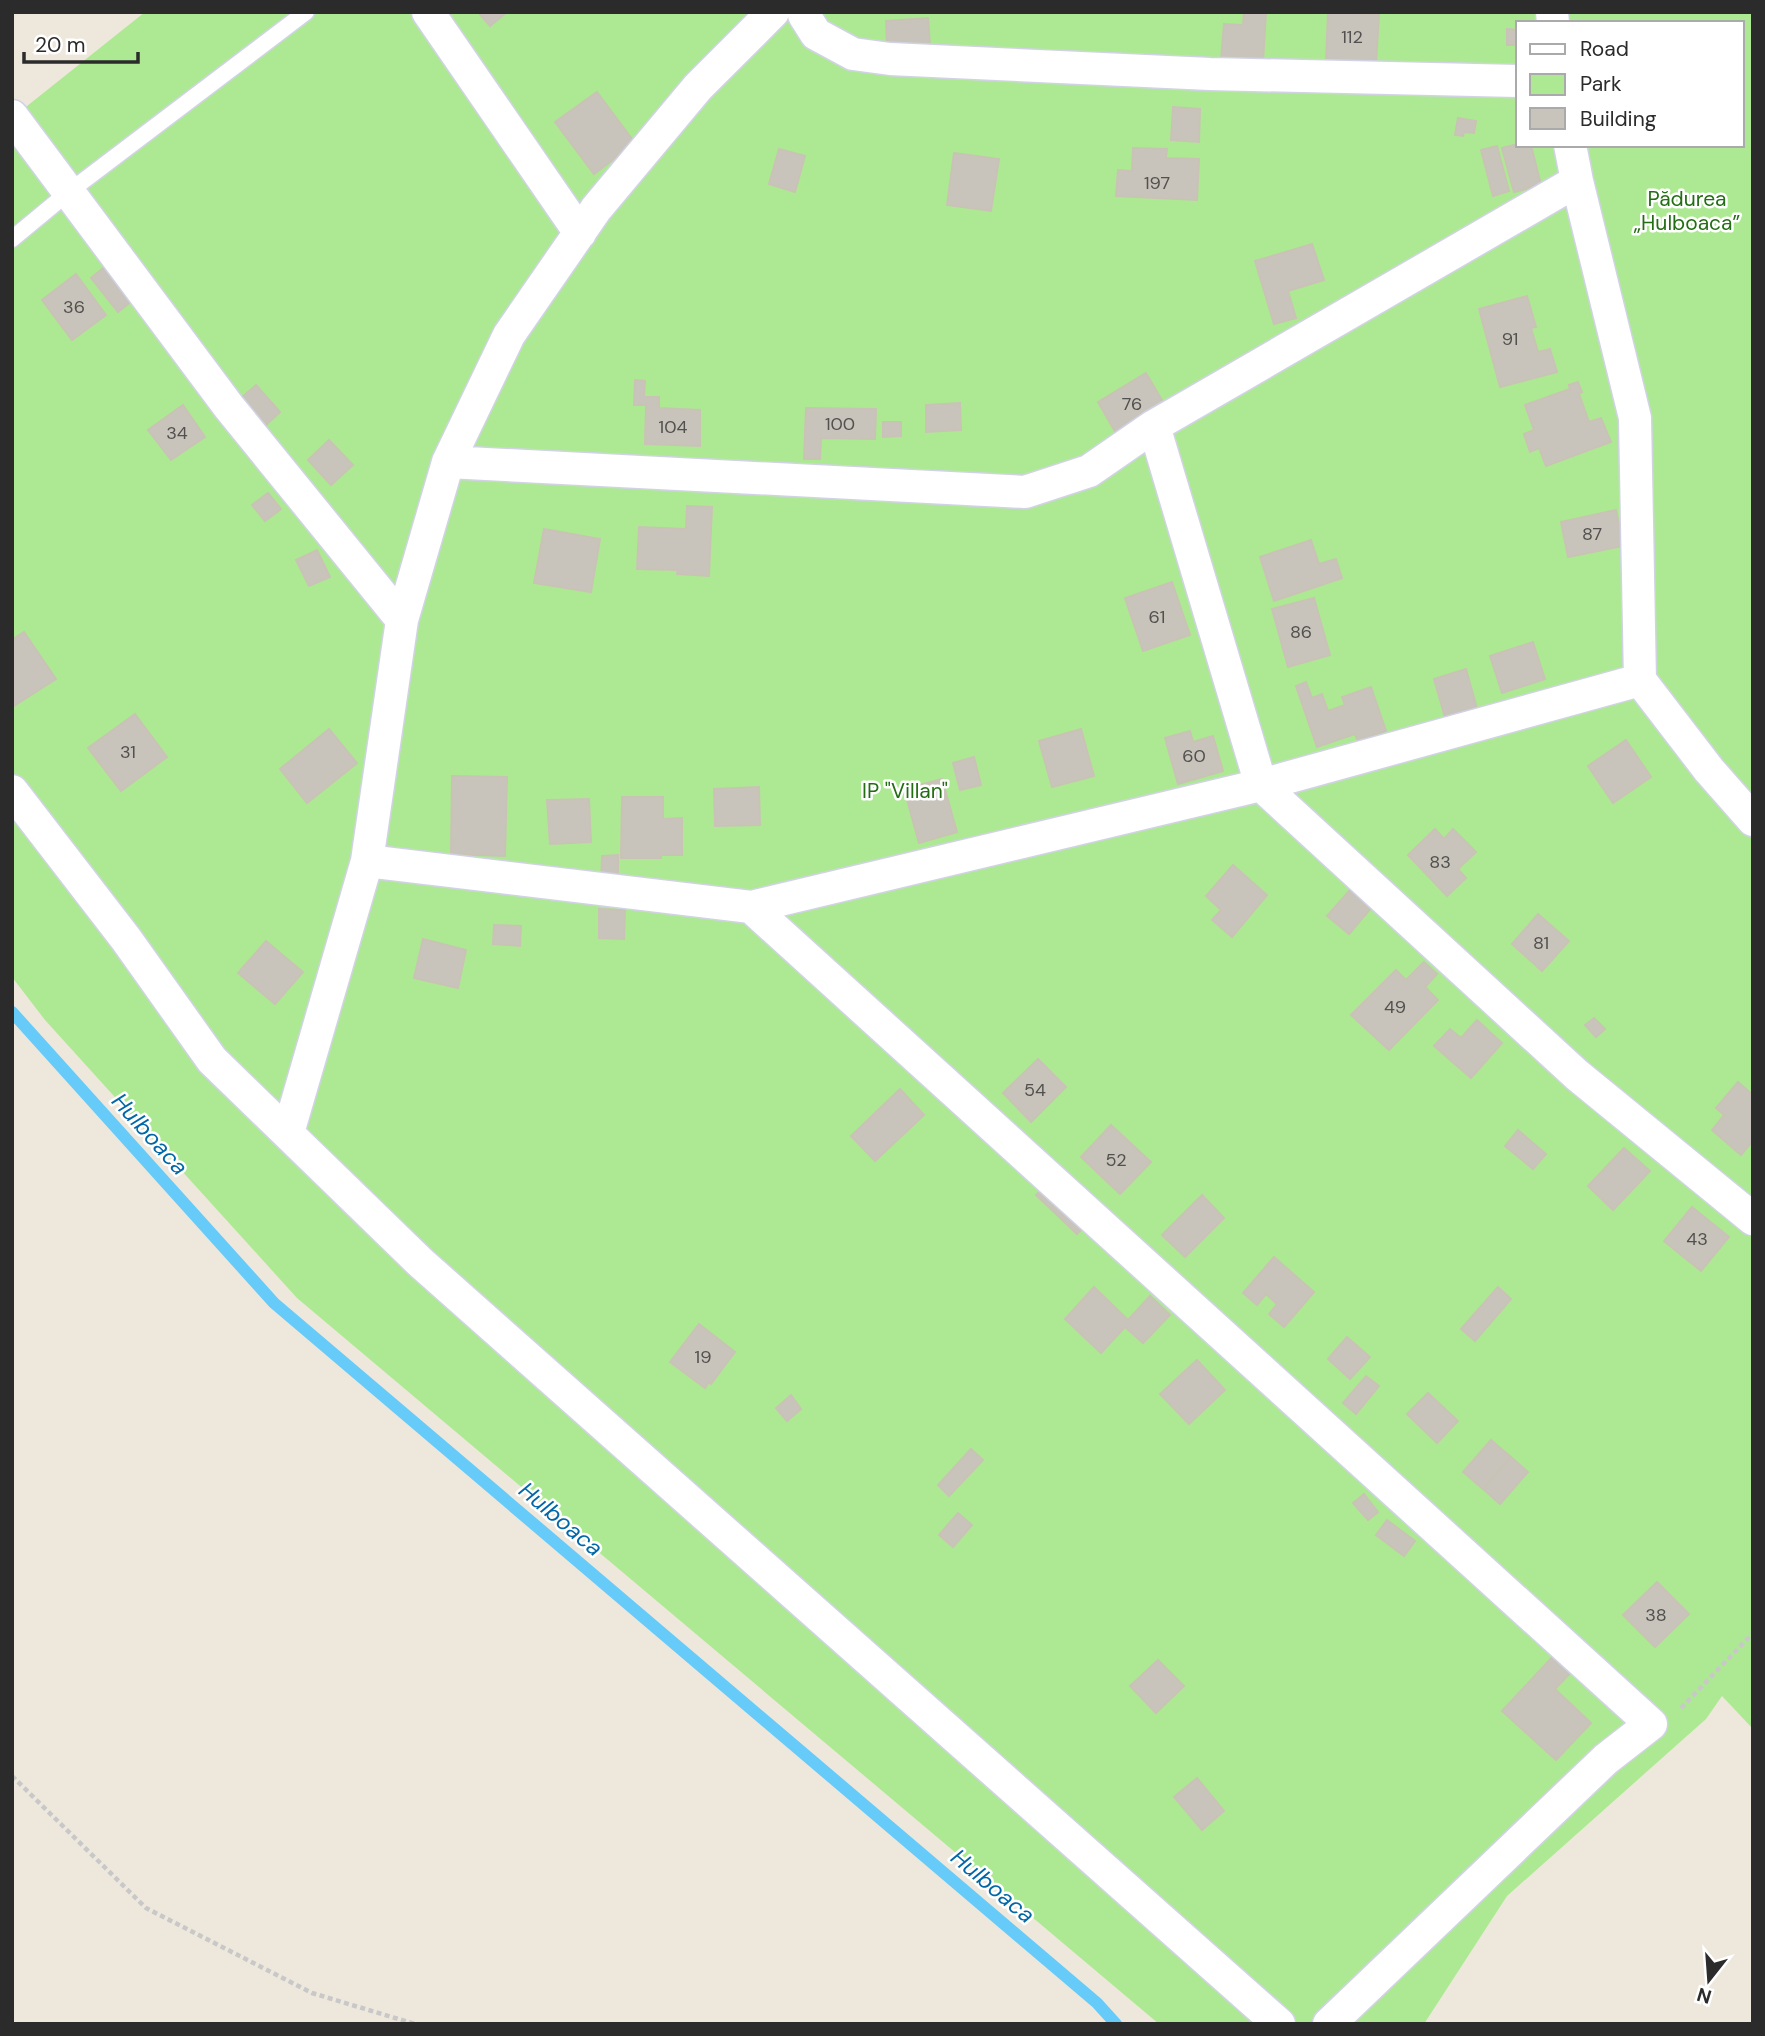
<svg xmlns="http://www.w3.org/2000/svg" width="1765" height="2036" font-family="'DM Sans',sans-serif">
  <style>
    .green { fill: #ade993; fill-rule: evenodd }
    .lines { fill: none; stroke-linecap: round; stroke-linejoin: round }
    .stream { stroke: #66cbf9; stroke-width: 12 }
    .building { fill: #c9c4bb; stroke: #c9c3b5; stroke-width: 2 }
    .service-casing { stroke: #d1d3e5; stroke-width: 19 }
    .minor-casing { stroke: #d1d3e5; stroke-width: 35 }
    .path { stroke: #c8c8c8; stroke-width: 4.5; stroke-dasharray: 5 3.5; stroke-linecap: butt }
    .service { stroke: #fff; stroke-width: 16 }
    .minor { stroke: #fff; stroke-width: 32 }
    .labels { text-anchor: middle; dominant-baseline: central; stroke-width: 5; stroke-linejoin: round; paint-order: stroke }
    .number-label { font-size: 18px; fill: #52514f }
    .park-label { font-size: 21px; fill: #236e14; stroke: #fff }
    .water-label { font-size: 23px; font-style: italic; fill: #0267a7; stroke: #fff }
  </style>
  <rect width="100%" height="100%" fill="#eee7dc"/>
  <path class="green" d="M145,12H1753V1729L1722,1696L1706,1719L1507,1896L1424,2024H1159L297,1298L45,1020L12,977V118ZM1518,23H1742V145H1518Z"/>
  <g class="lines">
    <path class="stream" d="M12,1012L274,1303L1097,2003L1116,2024"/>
  </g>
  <path class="building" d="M478,12H507L490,26Z
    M1244,12H1266L1263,62L1221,59L1224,24L1243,25Z
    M1328,12L1379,14L1376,64L1326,61Z
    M928,18L930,45L887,47L886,21Z
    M1507,29L1518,30V45H1507Z
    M597,92L635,143L594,174L555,122Z
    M1173,107L1200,109L1199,142L1171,140Z
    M1458,118L1476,121L1474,133L1464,132L1463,136L1455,135Z
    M1518,144L1531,145L1541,185L1514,192L1502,148Z
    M1497,146L1509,191L1493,196L1481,150Z
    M1133,148L1167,149L1166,158L1199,159L1197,200L1116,196L1118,170L1132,171Z
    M779,149L805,156L795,192L769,184Z
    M954,153L999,159L991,211L947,205Z
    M1312,244L1324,280L1288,291L1296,318L1274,324L1255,261Z
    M111,262L139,295L118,312L91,278Z
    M76,274L106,315L72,340L42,300Z
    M1527,296L1536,327L1531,328L1538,352L1550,349L1557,372L1500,387L1479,309Z
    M1146,373L1166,407L1117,435L1098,402Z
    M635,380L645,381L644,397H659V408L700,410V446L645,444L646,405H634Z
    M1578,382L1582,392L1579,394L1589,422L1601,418L1611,442L1546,466L1539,448L1530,452L1524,434L1534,430L1525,405L1570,389L1569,385Z
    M256,385L280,412L265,426L241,398Z
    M960,403L961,430L926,432V405Z
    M183,405L205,437L171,460L148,430Z
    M806,408L876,409L875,439L821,438L820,459H804Z
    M883,422H901V436L883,437Z
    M329,440L353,465L331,485L308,460Z
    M268,493L281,509L265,521L252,505Z
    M687,506L712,507L709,576L677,574L678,570L637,569L639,527L686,529Z
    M1616,510L1623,546L1568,557L1561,522Z
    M544,529L600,539L591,592L534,583Z
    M1311,540L1319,564L1336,559L1342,578L1274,601L1260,557Z
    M317,550L330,577L309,586L296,560Z
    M1172,582L1190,635L1143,651L1125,598Z
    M1314,598L1330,655L1288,667L1272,609Z
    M24,632L56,679L14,706L12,703V640Z
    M1533,642L1545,679L1502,693L1490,656Z
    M1466,669L1480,719L1448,728L1434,679Z
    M1306,682L1312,698L1322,694L1328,711L1345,705L1342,697L1371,687L1386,731L1358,741L1355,734L1317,747L1296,686Z
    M135,714L167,757L121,791L88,748Z
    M329,729L357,763L307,803L280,769Z
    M1081,729L1094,776L1052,787L1039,741Z
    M1190,731L1193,742L1213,736L1223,771L1178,784L1165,738Z
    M1626,740L1651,777L1613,803L1588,766Z
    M974,757L981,785L960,790L953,763Z
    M452,776L507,777L505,856L451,854Z
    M942,779L957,832L919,843L904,789Z
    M759,787L760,825L715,826L714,789Z
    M622,797H663V819L682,818V855H661V858H621Z
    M589,799L591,842L550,844L547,800Z
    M1435,829L1444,839L1453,829L1476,852L1458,869L1466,878L1447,896L1408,855Z
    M618,855V880H601L602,856Z
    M1233,865L1267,895L1232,937L1212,920L1221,910L1206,896Z
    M1350,890L1371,908L1349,934L1327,916Z
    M599,909L625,910L624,939L599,938Z
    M1538,914L1569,941L1542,971L1512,944Z
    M494,925L521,926L520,946L493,944Z
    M423,939L466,950L458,988L414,978Z
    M266,941L303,972L275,1004L238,973Z
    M1424,962L1437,974L1425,987L1438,1000L1389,1050L1351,1015L1396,970L1406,980Z
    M1594,1018L1605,1029L1596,1037L1585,1025Z
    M1477,1020L1502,1043L1471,1078L1434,1046L1450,1029L1461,1038Z
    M1038,1059L1066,1087L1031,1122L1003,1093Z
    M1738,1082L1753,1095V1141L1741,1155L1712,1130L1724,1115L1716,1108Z
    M900,1089L924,1115L875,1161L851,1136Z
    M1111,1125L1151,1162L1120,1194L1081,1157Z
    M1518,1130L1546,1154L1533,1169L1505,1146Z
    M1624,1148L1650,1171L1613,1210L1588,1186Z
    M1049,1183L1089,1221L1077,1234L1036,1195Z
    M1202,1195L1224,1218L1185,1257L1162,1235Z
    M1692,1207L1729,1237L1701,1271L1664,1241Z
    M1274,1257L1314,1292L1284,1327L1269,1314L1277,1304L1266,1294L1257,1305L1243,1293Z
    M1094,1287L1128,1320L1150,1296L1170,1315L1143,1343L1125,1327L1101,1353L1065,1319Z
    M1498,1287L1511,1299L1475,1341L1461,1329Z
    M699,1324L735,1352L711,1384L709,1382L705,1388L670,1362Z
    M1347,1337L1370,1357L1350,1379L1328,1359Z
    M1197,1360L1225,1390L1189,1424L1160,1394Z
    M1366,1376L1379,1386L1356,1414L1343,1403Z
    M1428,1393L1458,1421L1437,1443L1407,1414Z
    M791,1395L801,1409L787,1421L776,1408Z
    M1491,1440L1511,1457L1483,1489L1463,1472Z
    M971,1449L983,1460L949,1496L938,1485Z
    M1511,1457L1528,1472L1500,1504L1483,1489Z
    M1364,1494L1378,1512L1368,1520L1353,1503Z
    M958,1513L972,1525L953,1547L939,1535Z
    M1387,1520L1415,1541L1404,1556L1376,1535Z
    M1657,1582L1689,1614L1655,1647L1623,1615Z
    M1557,1652L1575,1668L1555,1689L1591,1723L1556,1760L1502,1711Z
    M1158,1660L1184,1686L1156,1713L1130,1686Z
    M1197,1778L1224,1811L1202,1830L1174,1797Z"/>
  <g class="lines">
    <g class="service-casing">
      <path id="service" d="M12,239L70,191L306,12"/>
    </g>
    <g class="minor-casing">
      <path id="minor" d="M428,12L580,233
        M804,12V15L816,34L853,54L890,59L1210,74L1518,81
        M1552,12L1553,23
        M12,116L229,407L402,620
        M1570,145L1577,181L1635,418L1640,680L1709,770L1753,820
        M1154,426L1261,785L1577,1075L1753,1219
        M448,462L1025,492L1089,471L1154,426L1577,181
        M12,791L126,939L212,1060L420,1262L1279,2024
        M367,861L751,907L1261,785L1640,680
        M751,907L1651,1724L1606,1759L1329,2024
        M288,1133L367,861L402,620L448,462L509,335L596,209L698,87L773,12"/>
    </g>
    <path class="path" d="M1681,1708L1753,1633
      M12,1776L146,1908L312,1993L415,2024"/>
    <use href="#service" class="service"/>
    <use href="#minor" class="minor"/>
  </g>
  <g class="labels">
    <g class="number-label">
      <text x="1352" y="37">112</text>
      <text x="1157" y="183">197</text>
      <text x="74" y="307">36</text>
      <text x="1510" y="339">91</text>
      <text x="1132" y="404">76</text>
      <text x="840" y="424">100</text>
      <text x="673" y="427">104</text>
      <text x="177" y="433">34</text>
      <text x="1592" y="534">87</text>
      <text x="1157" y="617">61</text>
      <text x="1301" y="632">86</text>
      <text x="128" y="752">31</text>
      <text x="1194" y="756">60</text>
      <text x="1440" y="862">83</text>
      <text x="1541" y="943">81</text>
      <text x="1395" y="1007">49</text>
      <text x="1035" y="1090">54</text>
      <text x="1116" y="1160">52</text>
      <text x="1697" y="1239">43</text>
      <text x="703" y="1357">19</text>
      <text x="1656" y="1615">38</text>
    </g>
    <g class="park-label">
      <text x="1687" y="199">Pădurea<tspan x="1687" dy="24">„Hulboaca”</tspan></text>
      <text x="905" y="791">IP "Villan"</text>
    </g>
    <g class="water-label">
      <text transform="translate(150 1134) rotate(48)">Hulboaca</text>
      <text transform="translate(561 1519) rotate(40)">Hulboaca</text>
      <text transform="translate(993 1886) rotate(40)">Hulboaca</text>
    </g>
  </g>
  <rect width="1765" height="2036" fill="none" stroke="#2b2b2b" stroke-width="28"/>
  <rect x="1516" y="21" width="228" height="126" fill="#ffffff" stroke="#aaaaaa" stroke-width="2"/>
  <rect x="1530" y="44" width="35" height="10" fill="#ffffff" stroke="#aaaaaa" stroke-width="2"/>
  <text x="1580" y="56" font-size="21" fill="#2b2b2b">Road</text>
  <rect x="1530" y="74" width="35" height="21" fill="#ade993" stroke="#aaaaaa" stroke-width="2"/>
  <text x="1580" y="91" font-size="21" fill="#2b2b2b">Park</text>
  <rect x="1530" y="108" width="35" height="21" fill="#c9c4bb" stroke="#aaaaaa" stroke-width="2"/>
  <text x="1580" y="126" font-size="21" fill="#2b2b2b">Building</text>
  <g transform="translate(1709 1980) rotate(197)" stroke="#ffffff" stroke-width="5" paint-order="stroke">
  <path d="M0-5L12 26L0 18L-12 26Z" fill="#2b2b2b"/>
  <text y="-10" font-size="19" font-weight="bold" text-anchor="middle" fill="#2b2b2b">N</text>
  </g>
  <path d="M24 52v10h114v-10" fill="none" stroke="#2b2b2b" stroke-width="3.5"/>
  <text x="35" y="52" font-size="21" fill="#2b2b2b" stroke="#ffffff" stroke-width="5" paint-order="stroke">20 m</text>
</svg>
